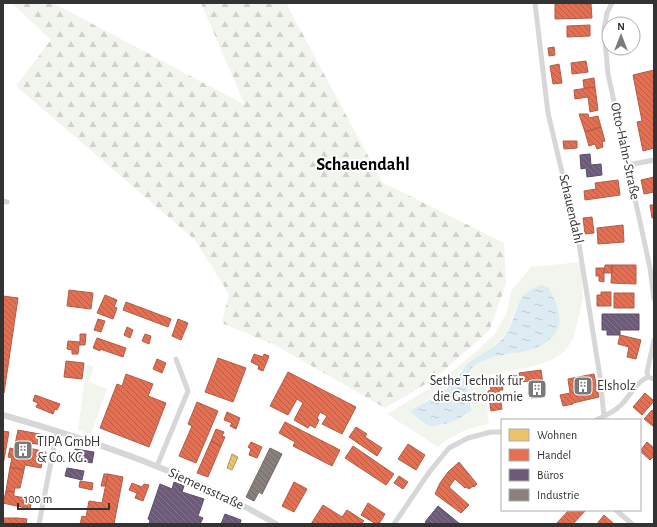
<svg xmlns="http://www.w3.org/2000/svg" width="657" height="527" font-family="'Alegreya Sans',sans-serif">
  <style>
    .green { fill: #f1f5ed; fill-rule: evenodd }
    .forest { fill: url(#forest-firs) }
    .water { fill: url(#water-ripples) }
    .homes { fill: url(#homes-back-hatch); stroke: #b2985a }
    .shops { fill: url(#shops-back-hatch); stroke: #b15d48 }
    .offices { fill: url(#offices-back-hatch); stroke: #5c4e65 }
    .industry { fill: url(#industry-back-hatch); stroke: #706a66 }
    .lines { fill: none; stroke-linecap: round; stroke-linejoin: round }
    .minor { stroke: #d7d7d7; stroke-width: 5 }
    .tertiary { stroke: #d7d7d7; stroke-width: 6 }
    .labels { text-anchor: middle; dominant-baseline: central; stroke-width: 4; stroke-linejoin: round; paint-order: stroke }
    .street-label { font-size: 14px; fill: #333; stroke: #fff }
    .poi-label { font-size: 14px; fill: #333; stroke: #fff; text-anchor: start }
    .district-label { font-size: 18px; font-weight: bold; fill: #000; stroke: #fff }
  </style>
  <defs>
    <pattern id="forest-firs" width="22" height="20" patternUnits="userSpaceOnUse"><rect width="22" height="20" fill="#f1f5ed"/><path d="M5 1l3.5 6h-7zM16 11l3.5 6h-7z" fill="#cfd2cc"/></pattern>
    <pattern id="water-ripples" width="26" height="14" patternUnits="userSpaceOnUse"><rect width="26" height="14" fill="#ddebf3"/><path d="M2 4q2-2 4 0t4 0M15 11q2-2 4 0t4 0" fill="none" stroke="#becad1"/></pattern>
    <pattern id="homes-back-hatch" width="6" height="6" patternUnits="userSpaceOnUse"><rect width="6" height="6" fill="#e9c46a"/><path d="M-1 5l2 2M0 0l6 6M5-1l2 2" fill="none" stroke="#c8a95c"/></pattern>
    <pattern id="shops-back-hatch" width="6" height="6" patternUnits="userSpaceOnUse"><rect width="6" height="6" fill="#e76f51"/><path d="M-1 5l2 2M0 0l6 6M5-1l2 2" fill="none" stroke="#bc5c44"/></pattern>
    <pattern id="offices-back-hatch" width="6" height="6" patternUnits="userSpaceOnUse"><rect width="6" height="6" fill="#6d597a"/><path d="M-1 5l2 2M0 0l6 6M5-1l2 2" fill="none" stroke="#82738c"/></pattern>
    <pattern id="industry-back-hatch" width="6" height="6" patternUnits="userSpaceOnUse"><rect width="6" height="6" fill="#8a817c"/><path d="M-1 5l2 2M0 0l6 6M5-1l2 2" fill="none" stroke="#716a66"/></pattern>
  </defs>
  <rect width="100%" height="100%" fill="#fff"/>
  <path class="green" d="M581,262L583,299L573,339L565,351L551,360L534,366L484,376L489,424C469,428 453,433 438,447L387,414L437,384L478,350L495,334L507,312L511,291L531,267ZM518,303L517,353L497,355L482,361L472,367L467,374L471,409L467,415L440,426L410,411L450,386L461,371L472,361L492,348L507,332Z
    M87,364L94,367L89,382L107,389L91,434L78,430Z"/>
  <path class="forest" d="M12,3H53L245,105L201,3H286L382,182L504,243L506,284L489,331L434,379L385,408L277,346L222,323L229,294L195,240L16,86L51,40Z"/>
  <path class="water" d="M541,285L548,287C556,301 566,321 554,335C534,360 499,347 474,366C463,374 469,391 470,403C470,404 471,409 471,409C469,417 438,428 430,426C423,423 416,416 410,411C423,403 438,396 449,387C458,380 462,368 471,361C484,352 499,346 507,332C519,312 514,294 541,285Z"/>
  <path class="homes" d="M232,454L238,457L232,470L227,468Z"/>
  <path class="shops" d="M555,3L591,4L592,18L555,19Z
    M590,25V36L567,37V26Z
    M554,47L555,55L549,56L548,48Z
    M586,61L588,72L572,74L571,63Z
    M559,64L562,83L553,84L550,66Z
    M654,70V148L643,151L637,122L642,121L633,75Z
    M594,78L595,87L584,88L583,80Z
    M595,87L598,110L590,112L588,97L575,99L574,90Z
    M579,114H588L589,118L598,116L601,127L585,132Z
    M601,127L605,141L602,142L603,147L597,149L595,144L589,146L585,132Z
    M563,141H577V148L564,149Z
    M654,177V192L644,194L641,180Z
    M618,180L620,195L585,200L584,191L596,189L595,183Z
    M650,205H654V218H652Z
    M592,217L594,233L585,234L583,218Z
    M623,225L624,242L598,244L597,228Z
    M605,265H612V273H604Z
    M612,265H636V284L611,283Z
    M596,268H604V282L599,281V276H596Z
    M69,290L93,293L91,309L67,306Z
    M601,292H611V306H597V295H601Z
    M614,293H634V308H614Z
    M105,295L117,300L114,307L117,308L113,319L97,313Z
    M3,296L18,298L4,393H3Z
    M126,302L171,319L168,327L123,310Z
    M98,319L105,321L101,332L94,330Z
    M178,319L188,323L181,340L172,336Z
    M127,327L133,330L130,338L124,335Z
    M80,334H86L85,345H79L78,354H72V350L67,349L68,341L80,342Z
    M145,334L151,336L149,344L142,341Z
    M620,335L641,340L636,359L627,357L629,347L618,344Z
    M97,338L126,348L123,357L100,349V351L93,348Z
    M254,354L263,357L264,354L269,356L263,371L258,369L259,366L251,362Z
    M218,358L246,368L233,402L205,392Z
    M157,359L166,363L162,373L153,369Z
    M66,361L84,363L82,379L64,377Z
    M541,370L545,397L531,398L529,381L520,382L519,373Z
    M288,372L356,407L342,434L322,424L327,416L320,412L317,418L319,420L315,428L310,425L308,428L294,420L303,403L297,399L288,415L270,406Z
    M126,374L153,384L148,396L166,403L149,447L100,428L117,384L122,386Z
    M594,374L599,397L573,403V404L563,406L560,395L570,393L568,379Z
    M501,377L503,390H499L502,409L491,411L488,391L491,390L489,379Z
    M645,393L654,401L642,415L633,407Z
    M35,395L60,404L57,410L55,409L53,414L36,407L38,403L33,401Z
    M197,402L218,411L196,463L179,456L192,426L188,424Z
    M652,410L654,412V427L644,419Z
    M227,412L240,418L236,429L230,426L232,423L224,420Z
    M285,422L340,450L332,466L293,446L295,442L279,433Z
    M356,427L367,434L365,437L382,448L377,456L349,437Z
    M216,429L224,432L222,436L225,437L221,446L211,441Z
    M18,430L45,435L43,445L30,443L29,448L46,452L44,461H42L41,468L25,465L24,470L10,467L12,458L8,457L10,448L14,449Z
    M3,431L9,432L3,465Z
    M211,441L221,446L208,477L197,473Z
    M251,442L262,447L257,458L249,455L251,449L248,447Z
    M647,442L654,448V456L650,460L640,451Z
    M408,444L425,455L416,470L398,459Z
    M353,446L394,474L386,485L345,458Z
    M459,462L477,484L474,487L473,486L469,489L466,487L465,488L455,479L449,487L469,505L461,513L435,494L440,483L448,472Z
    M10,467L24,470L20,488H15L14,492L6,491Z
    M104,474H108L105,486H101Z
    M108,474L123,477L114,524H80L82,516L86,517L89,501L102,503Z
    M399,476L408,482L403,489L394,483Z
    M80,481L93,483L92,490L79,487Z
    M294,482L307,489L294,512L282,506Z
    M132,483L142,487L144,484L149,485L143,501L135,498L137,493L129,490Z
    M6,491L14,492V496L32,499L30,509L3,503Z
    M368,503L385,514L379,524H376L361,515Z
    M323,505L342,517L347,510L364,521L361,524H311Z
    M569,510H586L573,524H556Z
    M604,515L614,524H597Z
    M3,518H18L27,519L26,524H3Z"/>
  <path class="offices" d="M590,154L591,165L601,164L602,175L587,177L586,168L581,169L580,155Z
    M602,314H639V330H620V335H607V330H602Z
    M75,449L94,452L92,463L74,459Z
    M67,468L84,471L82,480L65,476Z
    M174,482L184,486L182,492L204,499L198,516L203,518L200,524H149L150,520L148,519L160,484L172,489Z
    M438,506L460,524H428L425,522Z
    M225,514L241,520L240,524H221Z"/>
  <path class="industry" d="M270,448L282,454L262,494L259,492L254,501L246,497Z"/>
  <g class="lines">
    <path class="minor" d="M535,3L548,113L579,244L600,377L604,416
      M612,3L607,13L604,30L608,74L650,268L654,299
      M628,165L654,160
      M3,201L7,202
      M648,377L647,372L654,340
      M648,377L654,379
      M596,420C605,416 614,412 621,405C630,396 636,382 648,377
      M157,466L188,391L176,359
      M616,510L632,524
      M39,524L57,431
      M394,524L430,471L449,448L468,438L491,432H502"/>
    <path class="tertiary" d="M3,415C97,442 191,474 276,524"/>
  </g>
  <defs>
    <g id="building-square" transform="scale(1)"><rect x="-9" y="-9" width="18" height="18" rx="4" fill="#7a7a7a" stroke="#fff"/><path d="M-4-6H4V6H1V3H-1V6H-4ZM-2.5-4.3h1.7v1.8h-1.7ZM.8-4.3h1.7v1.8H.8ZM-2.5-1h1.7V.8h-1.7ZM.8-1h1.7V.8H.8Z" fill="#fff"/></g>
  </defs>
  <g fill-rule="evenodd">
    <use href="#building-square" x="583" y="386"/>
    <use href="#building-square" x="537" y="389"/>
    <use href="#building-square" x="23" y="450"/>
  </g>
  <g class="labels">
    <g class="street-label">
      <text transform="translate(625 151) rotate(78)">Otto-Hahn-Straße</text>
      <text transform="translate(571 209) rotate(77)">Schauendahl</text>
      <text transform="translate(206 489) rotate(25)">Siemensstraße</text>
    </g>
    <g class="poi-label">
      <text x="523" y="381" text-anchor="end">Sethe Technik für<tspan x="523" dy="16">die Gastronomie</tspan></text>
      <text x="597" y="386">Elsholz</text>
      <text x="37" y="442">TIPA GmbH<tspan x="37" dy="16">&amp; Co. KG.</tspan></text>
    </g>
    <g class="district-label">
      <text x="363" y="165">Schauendahl</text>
    </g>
  </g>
  <rect width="657" height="527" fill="none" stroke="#333333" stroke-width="8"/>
  <rect x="501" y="419" width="140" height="92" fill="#ffffff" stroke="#adadad"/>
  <rect x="509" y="429" width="20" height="12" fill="#e9c46a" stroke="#adadad"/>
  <text x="537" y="439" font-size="12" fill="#333333">Wohnen</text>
  <rect x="509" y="449" width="20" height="12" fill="#e76f51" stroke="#adadad"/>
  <text x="537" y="459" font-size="12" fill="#333333">Handel</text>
  <rect x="509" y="469" width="20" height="12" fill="#6d597a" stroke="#adadad"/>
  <text x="537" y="479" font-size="12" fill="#333333">Büros</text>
  <rect x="509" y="489" width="20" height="12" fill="#8a817c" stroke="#adadad"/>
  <text x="537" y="499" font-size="12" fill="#333333">Industrie</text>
  <g transform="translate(621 36)"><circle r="19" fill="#ffffff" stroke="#adadad"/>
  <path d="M0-3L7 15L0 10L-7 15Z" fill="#7a7a7a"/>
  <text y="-6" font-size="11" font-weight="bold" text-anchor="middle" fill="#333333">N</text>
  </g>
  <path d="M18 503v6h91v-6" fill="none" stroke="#333333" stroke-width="2"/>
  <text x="24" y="503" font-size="12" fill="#333333" stroke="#ffffff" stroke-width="3" paint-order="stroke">100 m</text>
</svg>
